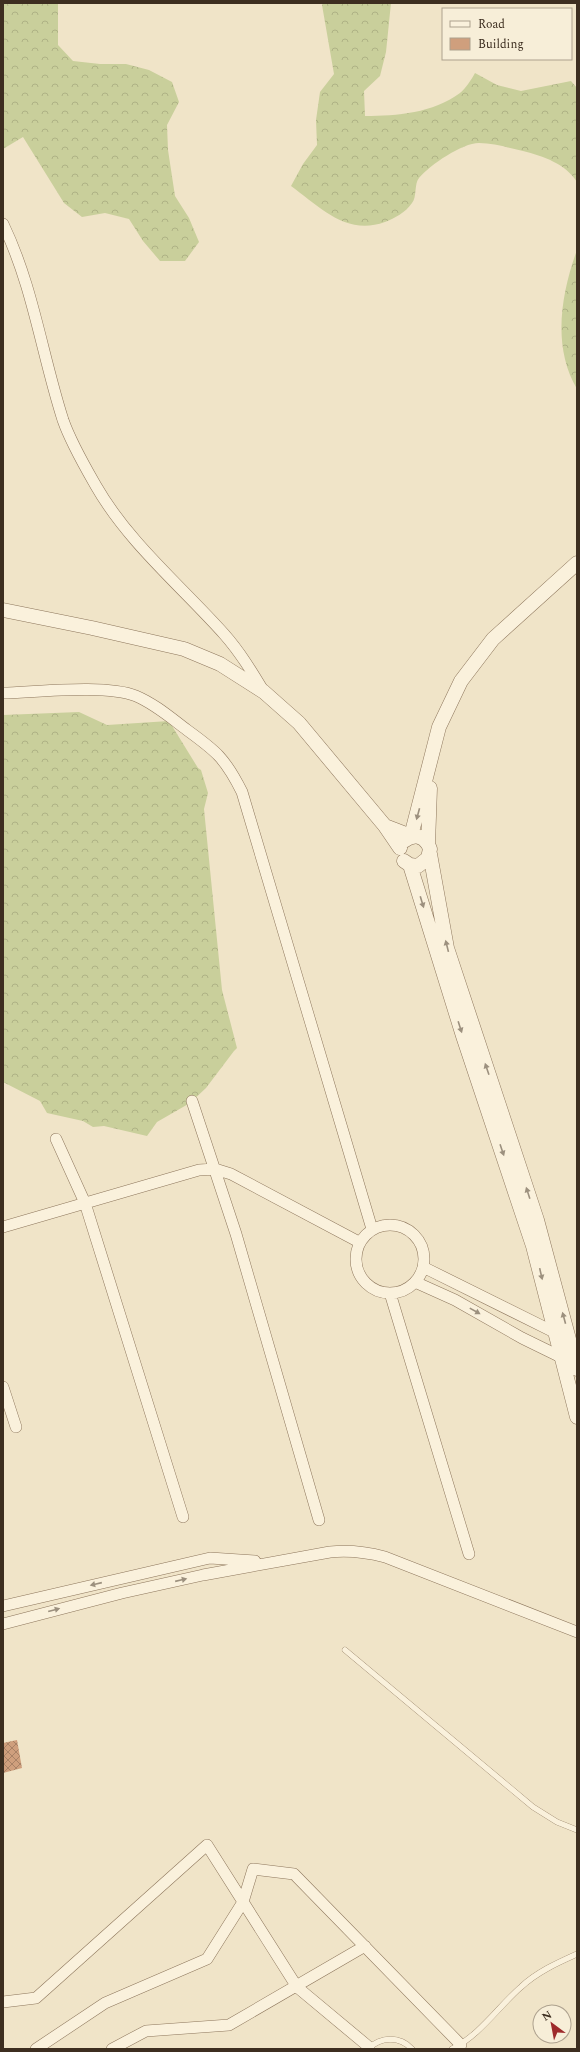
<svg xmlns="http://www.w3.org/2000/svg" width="580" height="2052" font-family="Spectral,serif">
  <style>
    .forest { fill: url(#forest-crowns) }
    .building { fill: url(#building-cross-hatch) }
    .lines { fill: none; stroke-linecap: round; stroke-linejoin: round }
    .service-casing { stroke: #8d765c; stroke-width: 6 }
    .minor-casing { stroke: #8d765c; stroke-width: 12 }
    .tertiary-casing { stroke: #8d765c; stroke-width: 15 }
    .service { stroke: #faf1dc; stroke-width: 5.5 }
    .minor { stroke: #faf1dc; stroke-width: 11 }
    .tertiary { stroke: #faf1dc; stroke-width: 14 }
    .oneway { fill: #9c907e }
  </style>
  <defs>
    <pattern id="forest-crowns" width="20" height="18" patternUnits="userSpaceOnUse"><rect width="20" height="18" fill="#c9cf9b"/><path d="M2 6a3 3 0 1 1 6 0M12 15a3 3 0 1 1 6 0" fill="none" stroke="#aeb285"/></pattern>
    <pattern id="building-cross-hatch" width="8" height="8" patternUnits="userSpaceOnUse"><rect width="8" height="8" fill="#cf9f7d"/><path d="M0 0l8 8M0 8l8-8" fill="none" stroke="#a98266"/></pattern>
  </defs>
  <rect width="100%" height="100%" fill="#f0e4c8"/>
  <path class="forest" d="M3,3H58V45L73,61L100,64H126L149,70L172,82L179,102L167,125L168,150L175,196L189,218L199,242L185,261H160L143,241L129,219L105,213L82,217L64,203L23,137L3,149Z
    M324,3H391L386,52L380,76L364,91L365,116C397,116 433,113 460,93C466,88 471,80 475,73L497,85L521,91L571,81L577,88V182C566,164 543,156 523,151C509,148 494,143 479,143C462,143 430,165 419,178C414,184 417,197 412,203C405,213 395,218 385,222C346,236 320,207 291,186L303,164L317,145L316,120L320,92L334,74L322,5Z
    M577,250V389C552,347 561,294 577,250Z
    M79,712L107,725L169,721L198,768L201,770L208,793L204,809L222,990L237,1048L234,1051L206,1088L190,1103L157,1122L147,1136L104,1126L93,1127L83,1121L47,1113L40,1101L3,1082V715Z"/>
  <path class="building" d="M17,1740L22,1768L3,1773V1743Z"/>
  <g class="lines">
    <g class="service-casing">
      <path id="service" d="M345,1650L533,1807L557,1822L577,1830
        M368,2049C381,2036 400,2036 412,2049
        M452,2049C480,2035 498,2007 521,1987C537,1972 557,1963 577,1954"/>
    </g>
    <g class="minor-casing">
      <path id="minor" d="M3,224C33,286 42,355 63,420C71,443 84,465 96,486C128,542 181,586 224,634C240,652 252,672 264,692
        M3,693C37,692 107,684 136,696C155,704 171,718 187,730C216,751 225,758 242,792L372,1229
        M192,1101L236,1234L319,1520
        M56,1139L85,1203L183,1517
        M356 1259a34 34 0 1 1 68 0a34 34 0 1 1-68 0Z
        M3,1227L199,1170L215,1169L231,1174L359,1242
        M423,1267L560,1335
        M415,1282L455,1300L522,1338L567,1360
        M390,1293L469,1554
        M3,1387L16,1427
        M3,1606L210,1558L255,1561
        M3,1624L122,1593L203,1575L330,1552C349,1550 366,1552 385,1557L577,1632
        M3,2002L36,1998L207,1845L297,1987L369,2047
        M36,2049L105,2003L207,1959L243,1902L253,1869L294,1874L461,2045
        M112,2049L146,2031L229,2025L365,1946"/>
    </g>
    <g class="tertiary-casing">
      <path id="tertiary" d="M3,610L92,628L184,649L220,664L264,692L299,723L385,826L400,848
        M385,826L411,836L439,727L461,681L493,639L577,563
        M404,841C413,834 422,835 428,844
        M430,854L447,948L537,1220L577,1369
        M404,861L410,865L418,866L428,858L430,849L428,844L430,788
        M410,865L463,1036L533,1246L577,1417"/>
    </g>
    <use href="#service" class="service"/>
    <use href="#minor" class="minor"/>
    <use href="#tertiary" class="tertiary"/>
  </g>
  <defs><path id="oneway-solid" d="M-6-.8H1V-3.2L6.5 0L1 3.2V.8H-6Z"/></defs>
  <g class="oneway">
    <use href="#oneway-solid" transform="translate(418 814) rotate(105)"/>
    <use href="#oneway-solid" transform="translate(422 902) rotate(73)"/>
    <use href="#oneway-solid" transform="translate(447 946) rotate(-104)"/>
    <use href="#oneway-solid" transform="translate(460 1027) rotate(72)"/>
    <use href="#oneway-solid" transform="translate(487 1069) rotate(-109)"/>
    <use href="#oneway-solid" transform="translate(502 1150) rotate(71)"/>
    <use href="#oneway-solid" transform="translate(528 1193) rotate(-108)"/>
    <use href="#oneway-solid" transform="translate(541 1274) rotate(77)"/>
    <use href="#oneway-solid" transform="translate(475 1311) rotate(29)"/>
    <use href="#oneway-solid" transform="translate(564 1318) rotate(-105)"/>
    <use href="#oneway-solid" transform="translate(181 1580) rotate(-13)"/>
    <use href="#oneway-solid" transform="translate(96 1584) rotate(167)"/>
    <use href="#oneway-solid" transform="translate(54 1610) rotate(-15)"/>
  </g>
  <rect width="580" height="2052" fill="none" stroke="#3d2e20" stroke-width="8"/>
  <rect x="442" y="8" width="130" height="52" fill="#f7eed8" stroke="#ada18e"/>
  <rect x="450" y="21" width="20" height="6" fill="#faf1dc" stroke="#ada18e"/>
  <text x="478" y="28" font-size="12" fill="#3d2e20">Road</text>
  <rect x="450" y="38" width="20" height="12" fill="#cf9f7d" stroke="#ada18e"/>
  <text x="478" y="48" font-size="12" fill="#3d2e20">Building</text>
  <g transform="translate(552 2024) rotate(328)"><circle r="19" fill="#f7eed8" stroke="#ada18e"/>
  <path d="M0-3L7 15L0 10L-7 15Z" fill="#9e2a2b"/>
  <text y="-6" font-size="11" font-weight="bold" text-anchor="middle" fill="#3d2e20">N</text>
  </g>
</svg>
